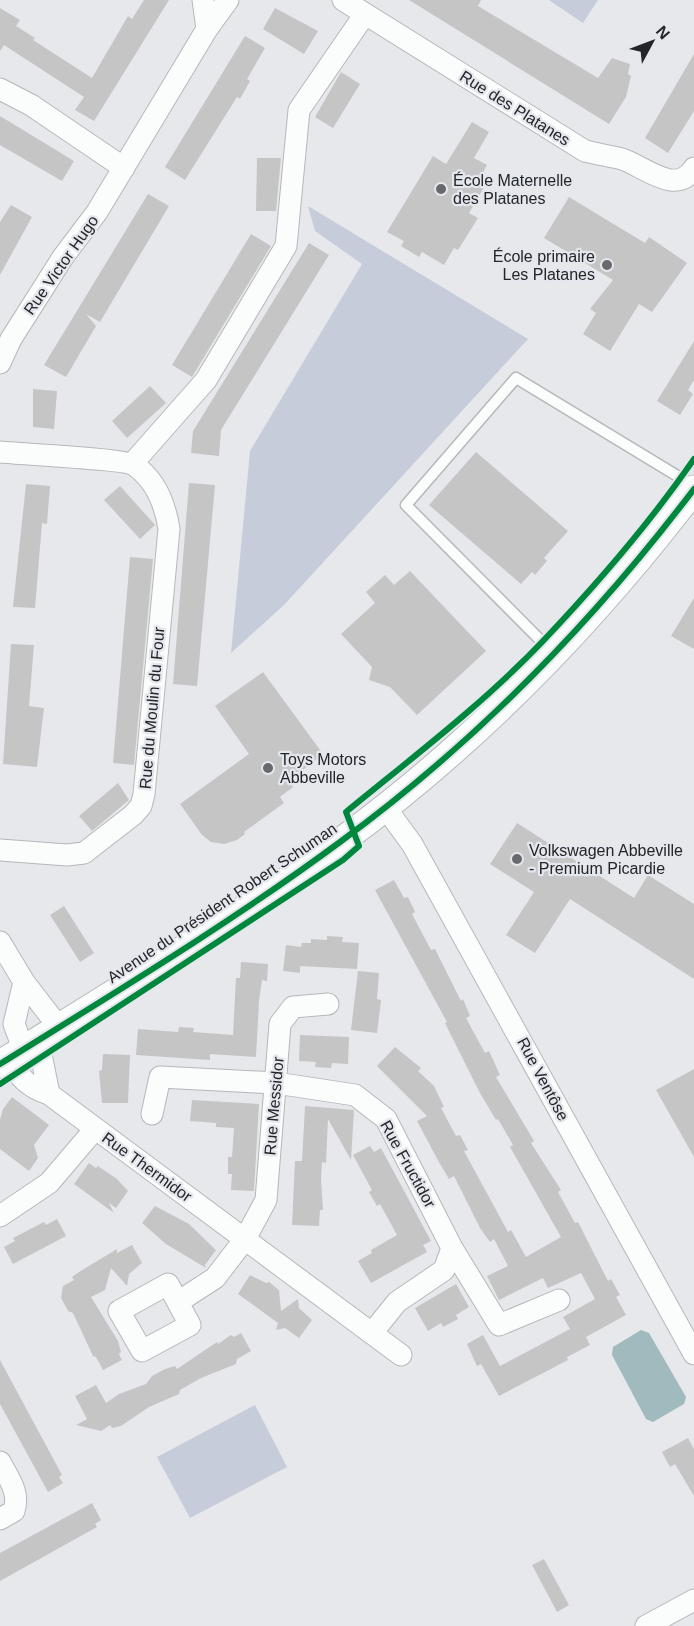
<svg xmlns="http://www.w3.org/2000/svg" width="694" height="1626" font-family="Arial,sans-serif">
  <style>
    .green { fill: #c6ccda }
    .water { fill: #a0babe }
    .building { fill: #c6c5c6 }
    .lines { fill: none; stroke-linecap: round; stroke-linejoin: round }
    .service-casing { stroke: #b6b7b9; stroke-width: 13 }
    .minor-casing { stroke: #b6b7b9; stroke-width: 23 }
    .tertiary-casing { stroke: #b6b7b9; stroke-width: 29 }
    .service { stroke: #fbfcfc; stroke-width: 10 }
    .minor { stroke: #fbfcfc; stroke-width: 21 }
    .tertiary { stroke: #fbfcfc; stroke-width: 27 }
    .cycleway-casing { stroke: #e4e7ed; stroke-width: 10 }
    .cycleway { stroke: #00873e; stroke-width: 6 }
    .poi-dot { fill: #68696c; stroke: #e4e7ed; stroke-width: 2 }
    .labels { text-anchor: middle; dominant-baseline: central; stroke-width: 4.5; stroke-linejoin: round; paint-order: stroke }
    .street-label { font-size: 16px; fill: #242527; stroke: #e4e7ed }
    .poi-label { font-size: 16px; fill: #242527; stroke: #e4e7ed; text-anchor: start }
  </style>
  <rect width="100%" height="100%" fill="#e6e8eb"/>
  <path class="green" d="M549,0H598L583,23Z
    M308,206L528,339L284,605L231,653L250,451L362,264L315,231Z
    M255,1405L287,1467L190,1518L157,1457Z"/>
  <path class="water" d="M641,1330L649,1333L686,1397L684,1404L653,1422L646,1419L612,1355L613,1347Z"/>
  <path class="building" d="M144,0H169L94,121L75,110L84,97L4,45L0,51V8L20,20L16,26L35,38L33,40L92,78L128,16L132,19Z
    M409,0H481L478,6L598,78L612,58L630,64L628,74L631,76L626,97L609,124Z
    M275,8L318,31L304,54L263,29Z
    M245,36L265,48L247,79L250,81L240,99L237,97L185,180L165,167Z
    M694,54V111L668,153L645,138Z
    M341,72L360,84L333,128L315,117Z
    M0,116L74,161L62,181L0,145Z
    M472,122L489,132L474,158L487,165L482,174L489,179L469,213L478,218L458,250L454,248L444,265L422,252L419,257L401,246L404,241L387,232L433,156L446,164Z
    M257,158H281L276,211H256Z
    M148,194L169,206L100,322L86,314L96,326L66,377L44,365Z
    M569,197L645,243L649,237L687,263L652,312L639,304L610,351L583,334L596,313L590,309L613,280L544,238Z
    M11,205L32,217L0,275V222Z
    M251,234L271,246L192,377L172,365Z
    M309,243L329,255L221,430L219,456L191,453L193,431Z
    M694,341V380L688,390L693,394L680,415L657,401Z
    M150,386L166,403L127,438L112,421Z
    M33,389L57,391L54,429L33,427Z
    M476,452L568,531L544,558L547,561L535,575L532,572L521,584L429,505Z
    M189,483L215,485L197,686L173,684Z
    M26,484L50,486L47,524L42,523L35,608L13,607Z
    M120,486L155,525L140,539L104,500Z
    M130,557L153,559L134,765L113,763Z
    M410,571L486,651L417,715L390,687L369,680L372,667L341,634L375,603L366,592L385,575L394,585Z
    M694,598V649L671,636Z
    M11,644L34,645L29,706L44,708L37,767L3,764Z
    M263,672L323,754L289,781L293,787L280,797L284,803L244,832L245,834L237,840L224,844L211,842L202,835L180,804L249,754L215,706Z
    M118,783L129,800L92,831L79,816Z
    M517,823L634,898L648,875L694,904V979L570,899L535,953L506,935L534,892L490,864Z
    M394,880L404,898L408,897L415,912L412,914L431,950L435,949L461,1001L463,999L470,1016L466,1018L485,1053L489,1051L500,1075L496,1077L534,1141L531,1143L561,1190L558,1192L575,1223L578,1222L608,1281L611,1279L620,1295L616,1297L626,1315L586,1337L590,1345L567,1357L568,1360L499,1396L481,1364L477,1366L467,1344L483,1335L500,1366L570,1329L563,1317L595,1299L581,1273L548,1288L543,1278L499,1300L487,1276L508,1266L494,1239L490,1242L480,1228L454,1176L449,1179L440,1164L417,1121L427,1116L377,1066L395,1047L421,1068L418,1071L434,1086L444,1107L441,1108L456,1136L460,1135L468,1150L464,1151L495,1208L508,1232L511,1230L526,1257L561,1237L510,1147L513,1145L498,1119L496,1120L480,1093L445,1023L447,1022L375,890Z
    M64,906L94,953L80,962L50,915Z
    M327,936L343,937L342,942L359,943L357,969L300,966V973L283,971L286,945L301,947L302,943H311V939L327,940Z
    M241,962L268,964L267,981L262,980L259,1001L256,1057L210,1054V1060L136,1055L138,1029L178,1032L179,1027L194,1028L193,1032L233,1035L236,978H240Z
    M358,971L379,973L377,999L381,1000L377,1033L351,1030Z
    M300,1035L349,1037L348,1064L332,1063L331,1068L315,1067L316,1062L299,1061Z
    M103,1054L130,1055L128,1103H102L99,1071L102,1070Z
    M694,1069V1157L656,1090Z
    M12,1097L49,1125L34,1145L38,1158L29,1171L0,1149V1120L3,1109Z
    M192,1100L259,1104L254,1191L231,1190L232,1174H228V1157H232L234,1128L216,1127V1123L190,1121Z
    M305,1106L354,1110L351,1160L328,1119L326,1163L322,1162L321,1179L323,1210H320L319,1226L292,1225L295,1161H302Z
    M370,1146L374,1152L381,1148L431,1241L423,1245L427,1252L371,1283L358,1261L372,1253L371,1250L397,1235L380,1204L377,1206L369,1192L372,1190L353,1155Z
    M89,1163L96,1168L98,1166L117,1179L128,1191L116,1208L109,1203L114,1213L74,1184Z
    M155,1206L189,1224L216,1250L205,1265L206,1268L166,1244L142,1223Z
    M57,1219L66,1236L13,1264L4,1247L15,1241L13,1238L44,1222L46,1225Z
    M132,1245L142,1263L129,1274L127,1286L111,1268L105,1290L91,1297L118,1341L121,1352L119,1354L122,1360L103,1370L96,1357L93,1356L73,1313L68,1311L61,1298L63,1286L74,1280L72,1277L79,1272L117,1249V1253Z
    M250,1275L266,1283L269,1282L279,1290L281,1311L298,1299L299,1308L312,1320L299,1338L285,1328L276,1330L278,1323L238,1294Z
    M456,1284L469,1307L456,1315L458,1319L443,1327L441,1323L428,1331L415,1308Z
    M241,1333L251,1351L237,1359L236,1364L201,1378L180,1390L179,1394L149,1407L121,1426L112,1428L110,1425L101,1431L76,1425L87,1419L75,1396L96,1385L106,1403L119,1394L146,1384L152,1376L165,1369L175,1366L177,1369L217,1342L218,1344L231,1335L234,1337Z
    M0,1360L62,1475L59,1477L63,1483L48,1492L0,1404Z
    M688,1438L694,1449V1496L675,1464L670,1467L662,1452Z
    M92,1503L101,1520L95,1524L97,1527L0,1581V1553Z
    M544,1559L569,1605L557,1612L532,1565Z"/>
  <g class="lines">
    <g class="service-casing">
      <path id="service" d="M553,653L406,505L516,378L694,486"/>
    </g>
    <g class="minor-casing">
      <path id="minor" d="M203,0L207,29
        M343,0L585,151C597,154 610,156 622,159C644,166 676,197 694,168
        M0,89L31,105L124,168
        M0,363L11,339L63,257L97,212L207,29L228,0
        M0,452C19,454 125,459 134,465C156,480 165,503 169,529L144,794L141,806L133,815L84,853L67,855L0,850
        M132,464L206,380L286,246L299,110L365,14
        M385,807L412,844L694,1354
        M0,942L24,982L58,1026
        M38,1039L49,1094
        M23,1048L14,1024L24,982
        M8,1059C19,1077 29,1088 49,1094L401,1355
        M152,1114L160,1077L276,1083L355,1095L386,1119L452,1248L444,1270L397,1302L372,1333
        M0,1216L49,1183L95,1129
        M452,1248L499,1325L559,1300
        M168,1284L190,1325L142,1351L119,1311Z
        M178,1302L215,1278L245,1239L266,1200L280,1024L293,1007L328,1004
        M0,1462C9,1479 20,1492 14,1511L0,1519
        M646,1626L694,1600"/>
    </g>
    <g class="tertiary-casing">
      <path id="tertiary" d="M0,1064C114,993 232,922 340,842C475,743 593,622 694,489"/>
    </g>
    <use href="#service" class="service"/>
    <use href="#minor" class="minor"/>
    <use href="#tertiary" class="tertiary"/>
    <g class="cycleway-casing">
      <path id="cycleway" d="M0,1064C114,993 232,922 340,842C475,743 593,622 694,489
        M0,1084L343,860L359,846L346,812C413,757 483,704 543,641C596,585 650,523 694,459"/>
    </g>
    <use href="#cycleway" class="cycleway"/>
  </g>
  <g class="poi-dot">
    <circle cx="441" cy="189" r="6"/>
    <circle cx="607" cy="265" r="6"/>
    <circle cx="268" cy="768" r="6"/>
    <circle cx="517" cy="859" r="6"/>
  </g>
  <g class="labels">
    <g class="street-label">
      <text transform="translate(515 108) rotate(32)">Rue des Platanes</text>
      <text transform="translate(61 265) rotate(-55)">Rue Victor Hugo</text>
      <text transform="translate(152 708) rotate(-85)">Rue du Moulin du Four</text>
      <text transform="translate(222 903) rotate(-34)">Avenue du Président Robert Schuman</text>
      <text transform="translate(543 1079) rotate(62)">Rue Ventôse</text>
      <text transform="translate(274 1106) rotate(-85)">Rue Messidor</text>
      <text transform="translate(408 1164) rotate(61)">Rue Fructidor</text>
      <text transform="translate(147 1167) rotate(36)">Rue Thermidor</text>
    </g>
    <g class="poi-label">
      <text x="453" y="180">École Maternelle<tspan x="453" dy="18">des Platanes</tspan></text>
      <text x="595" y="256" text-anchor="end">École primaire<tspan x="595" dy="18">Les Platanes</tspan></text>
      <text x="280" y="759">Toys Motors<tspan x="280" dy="18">Abbeville</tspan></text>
      <text x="529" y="850">Volkswagen Abbeville<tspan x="529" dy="18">- Premium Picardie</tspan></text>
    </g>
  </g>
  <g transform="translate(652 42) rotate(49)" stroke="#e4e7ed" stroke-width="4.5" paint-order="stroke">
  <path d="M0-4.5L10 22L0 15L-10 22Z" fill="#242527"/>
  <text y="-9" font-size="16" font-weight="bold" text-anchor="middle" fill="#242527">N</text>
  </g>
</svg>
